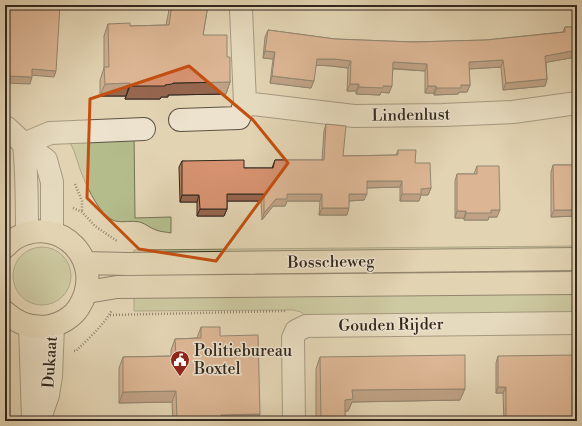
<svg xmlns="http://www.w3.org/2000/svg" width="582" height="426" font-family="'Libre Bodoni',serif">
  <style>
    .green { fill: #b4bc8c; stroke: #737255 }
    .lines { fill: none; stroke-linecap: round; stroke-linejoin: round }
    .minor-casing { stroke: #5e5343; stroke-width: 24 }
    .major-casing { stroke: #32281e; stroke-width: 24 }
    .path { stroke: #32281e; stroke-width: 2.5; stroke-dasharray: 1 2; stroke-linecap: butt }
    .minor { stroke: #ece2cd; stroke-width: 22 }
    .major { stroke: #e2d3b2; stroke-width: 22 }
    .wall { fill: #b87e60; stroke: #32281e }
    .shaded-wall { fill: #96664e; stroke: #32281e }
    .building { fill: #d69270; stroke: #32281e }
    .marked { fill: none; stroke: #c44f10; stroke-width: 3; stroke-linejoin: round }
    .labels { text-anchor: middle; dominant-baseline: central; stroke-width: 3; stroke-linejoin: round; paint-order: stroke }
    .street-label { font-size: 16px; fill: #32281e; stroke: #ece2cd }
    .poi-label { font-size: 16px; fill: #32281e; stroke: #ece2cd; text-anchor: start }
  </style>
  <rect width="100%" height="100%" fill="#e2d3b2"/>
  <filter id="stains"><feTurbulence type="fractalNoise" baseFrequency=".005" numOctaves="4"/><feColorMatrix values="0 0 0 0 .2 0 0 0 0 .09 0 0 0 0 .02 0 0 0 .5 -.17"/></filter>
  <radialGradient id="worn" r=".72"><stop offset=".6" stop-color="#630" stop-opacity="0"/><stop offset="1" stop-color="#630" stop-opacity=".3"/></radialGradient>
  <path class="green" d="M134,134L135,218L171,217V233C167,232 161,232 156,230C150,228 146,224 140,222C132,220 123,223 115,221C99,216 85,183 80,169C78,163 76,157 74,151C72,146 68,140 66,135Z
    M577,246V253L134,258V250Z
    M13 276a29 29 0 1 1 58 0a29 29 0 1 1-58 0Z
    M577,287V314L308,318L301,312L293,310L134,311V292Z"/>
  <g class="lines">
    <g class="minor-casing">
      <path id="minor" d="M241,5V9L245,103
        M180,120L239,118L245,103L354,116L443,115L513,112L577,103
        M5,127L7,128L24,144L46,160L52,182V232
        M24,144L50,133L144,129
        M24,144C27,174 27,203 27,233
        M30,326L33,421
        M39,421L48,395L51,376L53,326
        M294,421L293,338L296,331L306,326L577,323"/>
    </g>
    <g class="major-casing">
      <path id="major" d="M5,247C8,244 11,241 14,239C60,212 107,262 79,307C73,317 61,324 50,326C32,329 18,324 5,312
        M85,263L128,264L577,259
        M87,292L117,287L577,283"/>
    </g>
    <path class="path" d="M75,184L82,201V212
      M73,208L82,212L95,226L117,241
      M110,315L285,311
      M74,351H76C88,339 104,325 112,310"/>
    <use href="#minor" class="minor"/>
    <use href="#major" class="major"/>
  </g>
  <path class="wall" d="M170,5H208L203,35L227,57L230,82L226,94L168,95V97H161L160,99H125L126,96H100V80L104,68V36L108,24L130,26L166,25Z
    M565,27H577V61L576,57L546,62L547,79L545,86L503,90L501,67L469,69L470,85L467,92H459L458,94L434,95V93H425V71L393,69L389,93L381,92L380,95L356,94V91H347L348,68L332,66L316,65L311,88L270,83L273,59L263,58L265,37L268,30L335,39L413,42L486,40L563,32Z
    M326,124L343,156L396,155L398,150L415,163L431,188L428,195H421L419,201H400V187L367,188L364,200L349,201L347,215H319L320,201H287L285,206H273L262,220L261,201H227V209L224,216H197V202H180L179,167L182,161L244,168H272L275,160H322L324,131Z
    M553,165H577V216L551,217V172Z
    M477,166L497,217H489L488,220H464V218H455V181L457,174H474Z
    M201,327L220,336L257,421H173L172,402L119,403V368L123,357L171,356V350L175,339L197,338Z
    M498,356L577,421H504L503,393H496V363Z
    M320,357L460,400L352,402L348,411H345V421H316V369Z"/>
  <path class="shaded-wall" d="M577,50V55L576,57L543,63L545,56Z
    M265,51L275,52L273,59L263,58Z
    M317,59H334L351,61L348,68L332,66L314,65Z
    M503,60L501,67L467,69L469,62Z
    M393,62L427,64L425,71L390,68Z
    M32,69L56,71L54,77L30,75Z
    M5,76L32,77L30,84L5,83Z
    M272,76L314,81L311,88L270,83Z
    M547,79L545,86L503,90L506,83Z
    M230,82L226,94L168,95V97H161L160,99H125L130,86L165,85L173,83Z
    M130,83L126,96H100L105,84Z
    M350,84H359L356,91H347Z
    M461,85H470L467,92H459L458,94L434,95L437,88Z
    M383,86H392L389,93L381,92L380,95L356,94L359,87Z
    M428,86H436L434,93H425Z
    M367,181H402L400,187L364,188Z
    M431,188L428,195H421L419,201H400L402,194L421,189Z
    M227,194H264L261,201H224Z
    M287,194H322L320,201H287L285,206H273L262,220L264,213L276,199Z
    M349,194H367L364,200L347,201Z
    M182,195H199L197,202H180Z
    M322,208H349L347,215H319Z
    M200,209H227L224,216H197Z
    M491,210H500L497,217H489L488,220H464L466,213Z
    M554,210H577V216L551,217Z
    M457,211H466L464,218H455Z
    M498,387H506L503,393H496Z
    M465,389L460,400L352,402L348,411H341L345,400L352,390Z
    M176,391L172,402L119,403L123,392Z
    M260,414L257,421H177V420L221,415Z"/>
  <path class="building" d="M5,5H60L56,71L32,69V77L5,76Z
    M172,5H208L203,35H227V57H230V82L173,83L172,84L165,85V86H130V83L105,84L104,67H109L108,24L130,23V26L169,25Z
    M565,27H577V50L545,56L547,79L506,83L503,60L469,62L470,85H461V88H437L436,86H428L427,64L393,62L392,86H383V88L359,87V84H350L351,61L334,59H317L314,81L272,76L275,52L265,51L268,30L335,39L413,42L486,40L565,32Z
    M326,124L346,126L343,156L398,155V150H416L415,163H430L431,188L421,189V194H402V181H367V194H349V208H322V194H287V199H276L264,213V194H227V209H200L199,195H182V161L244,160V168H273L275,160H324Z
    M553,165H577V210H554Z
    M477,166H499L500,210H491V213H466V211H457V174H477Z
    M201,327H220V336L258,335L260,414L221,415V420H177L176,391L123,392V357L176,356L175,339L201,338Z
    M465,355V389L352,390L353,399L345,400V421H321L320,357Z
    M577,355V421H506V387H498V356Z"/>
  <path d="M0 0H582V426H0ZM189,66L253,120L288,163L216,261L139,249L87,198L90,99Z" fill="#e2d3b2" fill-opacity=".55" fill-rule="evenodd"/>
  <path class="marked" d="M189,66L253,120L288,163L216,261L139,249L87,198L90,99Z"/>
  <defs>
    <g id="civic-pin" transform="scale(1)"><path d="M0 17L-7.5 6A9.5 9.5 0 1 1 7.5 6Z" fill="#8f2418" stroke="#ece2cd"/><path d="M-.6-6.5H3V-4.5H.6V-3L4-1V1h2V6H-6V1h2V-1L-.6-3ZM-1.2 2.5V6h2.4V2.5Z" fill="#fff"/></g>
  </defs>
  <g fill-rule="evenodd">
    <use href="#civic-pin" x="180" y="360"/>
  </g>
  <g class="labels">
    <g class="street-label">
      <text transform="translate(411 115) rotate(-1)">Lindenlust</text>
      <text transform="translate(331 262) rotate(-1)">Bosscheweg</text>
      <text transform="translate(391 325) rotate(-1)">Gouden Rijder</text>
      <text transform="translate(50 362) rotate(-86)">Dukaat</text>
    </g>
    <g class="poi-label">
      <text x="194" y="351">Politiebureau<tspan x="194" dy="18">Boxtel</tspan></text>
    </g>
  </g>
  <rect width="582" height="426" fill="none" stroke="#e2d3b2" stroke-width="20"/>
  <rect x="6" y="6" width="570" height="414" fill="none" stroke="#32281e" stroke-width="2"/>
  <rect x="10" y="10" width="562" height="406" fill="none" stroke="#32281e"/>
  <rect width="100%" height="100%" filter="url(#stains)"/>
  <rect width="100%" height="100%" fill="url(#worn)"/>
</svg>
